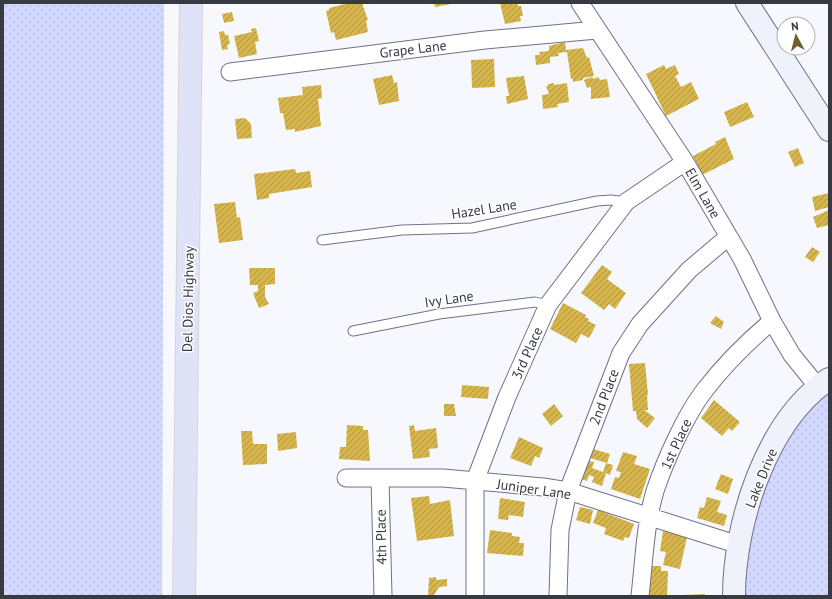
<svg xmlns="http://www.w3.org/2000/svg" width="832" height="599" font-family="'PT Sans',sans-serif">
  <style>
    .grass { fill: url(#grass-dots) }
    .building { fill: url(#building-hatch) }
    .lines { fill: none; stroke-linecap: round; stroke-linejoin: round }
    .lane-casing { stroke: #6f7286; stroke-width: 11 }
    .street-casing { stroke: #6f7286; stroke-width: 19 }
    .secondary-casing { stroke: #6f7286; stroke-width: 24 }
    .primary-casing { stroke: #d3d4d5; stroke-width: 24 }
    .lane { stroke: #fff; stroke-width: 9 }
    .street { stroke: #fff; stroke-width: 17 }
    .secondary { stroke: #eff1fb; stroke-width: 22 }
    .primary { stroke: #e0e3f8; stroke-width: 22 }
    .labels { text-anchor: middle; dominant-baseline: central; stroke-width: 3; stroke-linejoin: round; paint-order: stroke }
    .street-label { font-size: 14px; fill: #383a42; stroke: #fff }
  </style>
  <defs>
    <pattern id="grass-dots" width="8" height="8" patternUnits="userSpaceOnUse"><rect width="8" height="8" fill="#d1d7fe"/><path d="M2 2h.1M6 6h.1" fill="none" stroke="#b4b9db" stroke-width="1.8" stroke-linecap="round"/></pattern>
    <pattern id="building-hatch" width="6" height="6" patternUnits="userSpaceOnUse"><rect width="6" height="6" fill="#d6b54c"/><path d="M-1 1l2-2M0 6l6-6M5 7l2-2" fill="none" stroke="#af9441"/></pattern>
  </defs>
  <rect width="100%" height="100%" fill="#f7f8fd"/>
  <path class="grass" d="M3,3H164L162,596H3Z
    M829,389V596H734L767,456Z"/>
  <path class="building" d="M349,3H362L368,20L366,21L368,32L336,40L334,32L331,33L326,11L329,10V8Z
    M434,3H451V4L435,7Z
    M500,3H517L518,6H521L523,16H520L521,21L505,24Z
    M232,12L234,21L224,23L222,14Z
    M256,28L259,41L255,42L257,54L239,58L234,36L252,32L251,29Z
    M224,31L225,35H228L230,44L227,45L228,49L222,50L219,32Z
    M565,42L566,50L583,48L587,58L589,57L594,76L583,78V80L573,82V79H571L567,52L558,53L559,56L550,57V63L536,65L535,55H540L539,52L549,51V46Z
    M494,59L495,87L472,88L471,60Z
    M664,65L666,69L675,65L679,74L675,76L681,87L691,82L699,99L666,116L646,74Z
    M392,75L394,83L397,82L399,101L379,105L373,79Z
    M524,76L528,99L507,104L506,96H509L506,78Z
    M592,77L593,79L598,77L600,80L607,79L610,97L591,99V87L587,88L584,80Z
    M554,83V85L567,83L569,102L557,104L558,107L543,109L542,95L549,94L546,86H548V84Z
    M321,85L322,98L318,99L321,126L295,132V129L286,130L283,113H280L278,98L303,95L302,87Z
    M747,102L754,117L730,127L724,112Z
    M245,118L251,124L252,138L237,139L235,119Z
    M725,137L734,159L702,175L693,156L716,144L715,142Z
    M798,148L804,163L795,167L788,152Z
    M295,169L296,173L310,171L312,187L269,194V198L257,200L254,174Z
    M829,193V207L815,211L812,197Z
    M235,202L237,218L240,217L243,240L219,243L214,204Z
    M829,210V225L817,228L813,217Z
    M812,247L820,252L813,262L805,257Z
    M602,265L612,272L607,279L626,293L615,309L609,304L604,310L581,293Z
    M249,268H275V284L265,285V297L269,304L259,308L253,293L258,291V285H250Z
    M563,303L586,315L585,317L589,319L588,321L596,325L589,338L581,334L576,343L550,329Z
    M716,316L724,322L721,329L710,323Z
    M645,363L648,395H647L648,410H644L655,418L647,428L637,419L636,411H633L629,364Z
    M462,385L489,387L488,399L461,397Z
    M714,400L740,422L732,431L729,428L722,436L701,418Z
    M444,404H454L456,416H444Z
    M554,404L563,416L551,426L542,414Z
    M347,425L363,426V430H368L370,461L339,459L340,447H346Z
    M414,425L415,431L436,428L438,448L429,449L430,457L413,459L409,426Z
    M241,431H252L253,444H267V464L243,465Z
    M296,432L297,448L278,451L277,434Z
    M519,437L543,448L539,458L535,456L531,466L510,458Z
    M593,449L610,454L607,463L590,458Z
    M623,452L637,456L634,464L650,469L640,499L611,489L615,477L619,478L621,472L616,471Z
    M586,460L594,462L592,468L603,472L606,463L613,465L610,475L606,473L602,486L592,482L594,477L589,475L587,481L580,479Z
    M721,474L733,479L728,494L715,489Z
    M429,496L430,504L450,500L454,536L417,541L411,498Z
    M707,497L721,501L717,512L727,515L724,526L697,518L700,507L704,508Z
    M500,498L525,502L523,517L509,515L508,520L498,519Z
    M580,507L593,510L590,524L576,520Z
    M598,510L634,524L629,538L625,537L623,541L604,534L606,528L593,523Z
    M490,530L512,533V536L520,537L519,543H524L523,556L487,553Z
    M663,531L687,537L680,569L663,565L666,552L660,551Z
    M648,566H661V571H668L667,596H646Z
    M436,577V580L447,579V586L439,587L434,595L435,596H428L429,578Z
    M705,594V596H683L682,595Z"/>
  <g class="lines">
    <g class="lane-casing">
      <path id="lane" d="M322,240L402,230L472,228L597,201L611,200L626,202
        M353,331L439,314L535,302L548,305"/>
    </g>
    <g class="street-casing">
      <path id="street" d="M580,3L685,162L742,259L772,321L792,355L818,387
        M230,72L485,40L597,30
        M346,478H443L543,487L568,491L739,545
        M380,479L383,596
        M475,596V481L507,397L548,305L626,202L685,162
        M558,596L560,530L568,491L621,353L640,324L689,270L728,237
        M640,596C644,561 645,525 655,491C665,461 685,416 704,391C724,365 747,342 772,321"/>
    </g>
    <g class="secondary-casing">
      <path id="secondary" d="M747,3L829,130
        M734,596C734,524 766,421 829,379"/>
    </g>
    <g class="primary-casing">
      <path id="primary" d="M184,596L191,3"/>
    </g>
    <use href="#lane" class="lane"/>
    <use href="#street" class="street"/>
    <use href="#secondary" class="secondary"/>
    <use href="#primary" class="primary"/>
  </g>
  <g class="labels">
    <g class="street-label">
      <text transform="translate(413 49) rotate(-7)">Grape Lane</text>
      <text transform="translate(703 193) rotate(60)">Elm Lane</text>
      <text transform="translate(484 209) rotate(-9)">Hazel Lane</text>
      <text transform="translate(188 299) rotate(-89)">Del Dios Highway</text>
      <text transform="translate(449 299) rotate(-8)">Ivy Lane</text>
      <text transform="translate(527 353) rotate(-66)">3rd Place</text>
      <text transform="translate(604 397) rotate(-69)">2nd Place</text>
      <text transform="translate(676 444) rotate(-65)">1st Place</text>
      <text transform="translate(761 478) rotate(-68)">Lake Drive</text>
      <text transform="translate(534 489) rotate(8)">Juniper Lane</text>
      <text transform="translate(381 537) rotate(-91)">4th Place</text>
    </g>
  </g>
  <rect width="832" height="599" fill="none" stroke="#383a42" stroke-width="8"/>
  <g transform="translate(796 36) rotate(353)"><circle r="19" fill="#ffffff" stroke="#afb0b3"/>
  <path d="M0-3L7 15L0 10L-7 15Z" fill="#6f5f2d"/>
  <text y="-6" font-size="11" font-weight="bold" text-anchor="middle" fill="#383a42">N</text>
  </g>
</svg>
